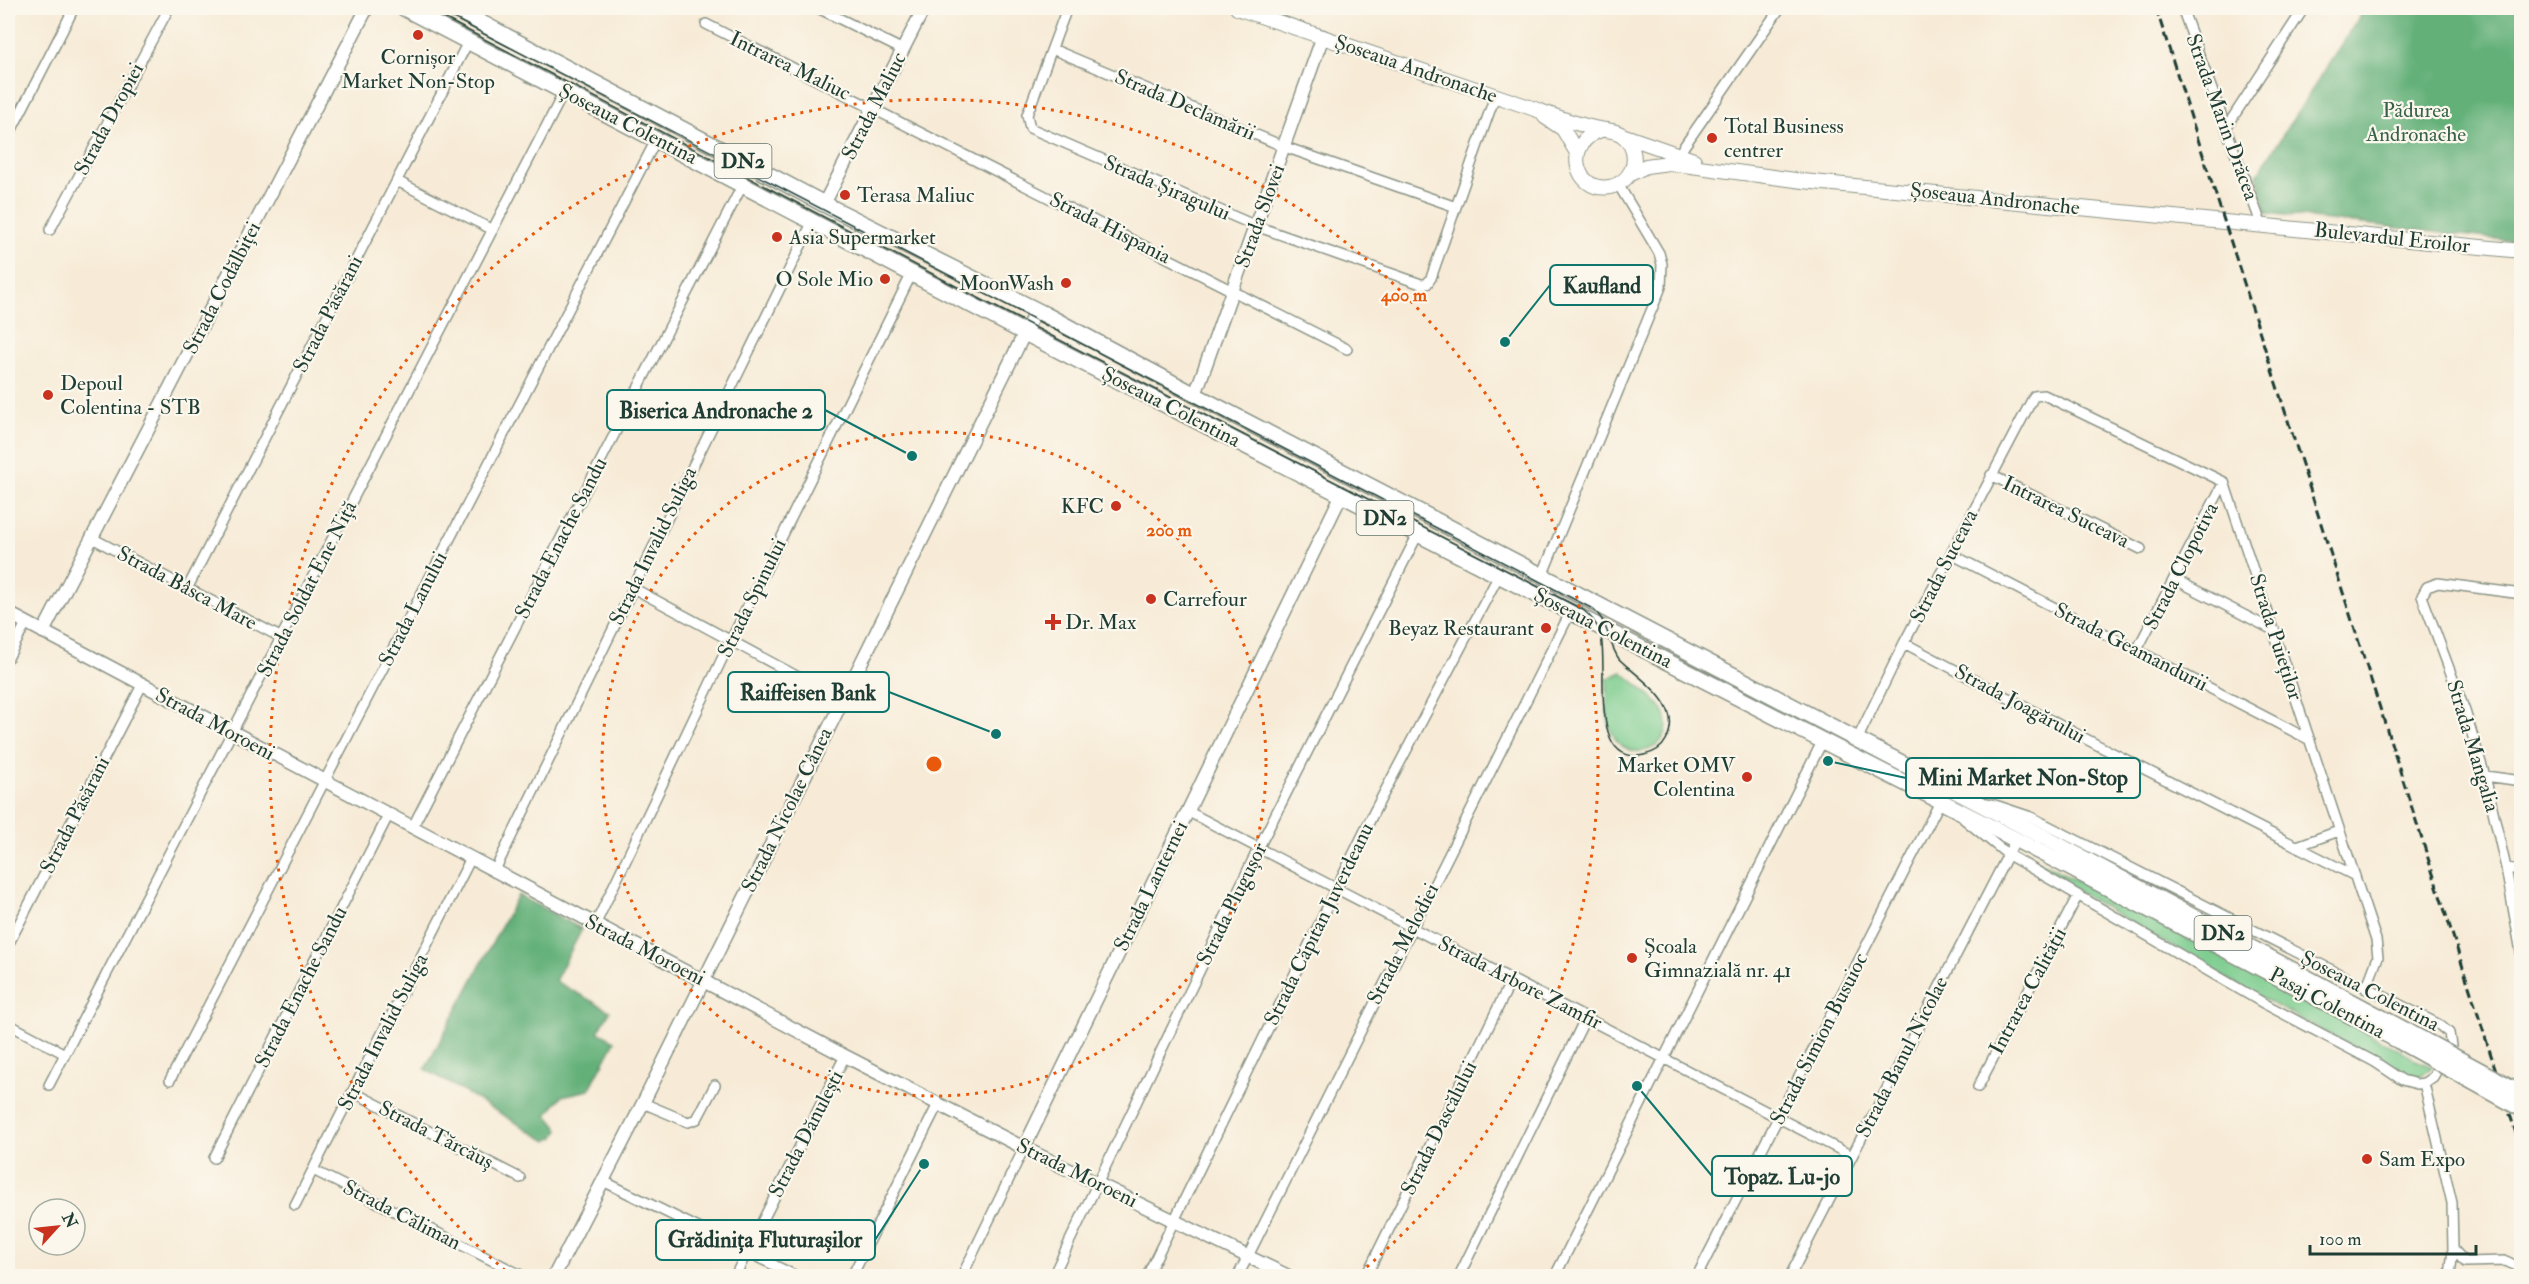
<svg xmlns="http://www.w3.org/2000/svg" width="2529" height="1284" font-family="'IM FELL Double Pica',serif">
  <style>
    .green { fill: #7bcc8e; stroke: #4d8461; stroke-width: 1.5 }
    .forest { fill: #64b079; stroke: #427656; stroke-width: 1.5 }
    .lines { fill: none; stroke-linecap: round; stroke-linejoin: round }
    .minor-casing { stroke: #8b9486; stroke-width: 12 }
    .tertiary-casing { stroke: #8b9486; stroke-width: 15 }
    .secondary-casing { stroke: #8b9486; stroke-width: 16 }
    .primary-casing { stroke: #8b9486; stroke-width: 18 }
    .trunk-casing { stroke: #8b9486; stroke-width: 18 }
    .minor { stroke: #fff; stroke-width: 9 }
    .tertiary { stroke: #fff; stroke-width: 12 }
    .secondary { stroke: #fff; stroke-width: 14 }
    .primary { stroke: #fff; stroke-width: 15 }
    .trunk { stroke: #fff; stroke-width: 15 }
    .tram { stroke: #1f3d34; stroke-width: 1.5 }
    .rail { stroke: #1f3d34; stroke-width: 3; stroke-dasharray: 9 4.5; stroke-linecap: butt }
    .trunk-bridge-casing { stroke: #8b9486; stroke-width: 18; stroke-linecap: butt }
    .trunk-bridge { stroke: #fff; stroke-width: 15 }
    .ring { fill: none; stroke: #e8590c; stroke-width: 3; stroke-dasharray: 3 6 }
    .poi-dot { fill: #c8321e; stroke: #fbf7ec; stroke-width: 2 }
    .labels { text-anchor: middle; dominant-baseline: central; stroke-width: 4.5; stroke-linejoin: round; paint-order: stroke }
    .shield { fill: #fbf7ec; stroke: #61756b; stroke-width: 1.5 }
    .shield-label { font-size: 20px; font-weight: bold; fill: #1f3d34 }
    .poi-label { font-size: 21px; fill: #1f3d34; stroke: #fbf7ec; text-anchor: start }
    .street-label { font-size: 21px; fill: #1f3d34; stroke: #fbf7ec }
    .park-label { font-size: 21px; fill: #36614a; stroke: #fbf7ec }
    .centre { fill: #e8590c; stroke: #fbf7ec; stroke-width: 3 }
    .ring-label { font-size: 18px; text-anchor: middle; font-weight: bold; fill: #e8590c; stroke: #fbf7ec; stroke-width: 4.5; stroke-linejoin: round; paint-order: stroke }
    .leader { fill: none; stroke: #0f766e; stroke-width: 2 }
    .callout-dot { fill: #0f766e; stroke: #fbf7ec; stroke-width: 2 }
    .callout { fill: #fbf7ec; stroke: #0f766e; stroke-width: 2 }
    .callout-label { font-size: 22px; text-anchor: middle; font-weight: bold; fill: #1f3d34 }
  </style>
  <rect width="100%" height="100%" fill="#fbf7ec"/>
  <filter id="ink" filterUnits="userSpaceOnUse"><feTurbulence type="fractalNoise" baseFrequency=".0167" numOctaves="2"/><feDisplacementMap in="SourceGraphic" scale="12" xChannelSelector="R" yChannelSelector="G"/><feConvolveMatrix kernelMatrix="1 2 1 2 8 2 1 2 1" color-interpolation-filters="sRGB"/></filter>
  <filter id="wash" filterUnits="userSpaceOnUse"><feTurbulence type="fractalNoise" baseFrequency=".008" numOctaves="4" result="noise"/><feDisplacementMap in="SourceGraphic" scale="24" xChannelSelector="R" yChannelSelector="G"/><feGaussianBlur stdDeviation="1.35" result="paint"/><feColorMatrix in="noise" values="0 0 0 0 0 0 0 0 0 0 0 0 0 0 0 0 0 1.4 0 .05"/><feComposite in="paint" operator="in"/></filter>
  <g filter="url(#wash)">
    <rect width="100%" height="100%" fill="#f7ebd7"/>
    <path class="green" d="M1622,672C1634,683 1650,693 1660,706C1687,744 1626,773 1611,730C1605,715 1608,695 1607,679Z
      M2018,850L2432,1067L2420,1076L2405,1075L2248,991L2015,855Z"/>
    <path class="forest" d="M2365,8H2521V242L2267,213L2257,175Z
      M518,895L582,929L555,981L610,1011L598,1032L615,1041L589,1090L562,1096L547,1115L559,1129L555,1137L547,1141L425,1069Z"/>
  </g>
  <g filter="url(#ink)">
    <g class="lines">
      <g class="minor-casing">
        <path id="minor" d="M818,8L903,50
          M1067,8L1027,115L1030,128L1256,226L1421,284H1427L1431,278L1495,96
          M2182,8L2262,226
          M706,24L1347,349
          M1052,49L1285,147L1456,207
          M2226,128L2304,8
          M8,137L74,8
          M1678,155L1780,8
          M397,181L493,230
          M50,230L169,8
          M1991,475L2141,549
          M92,538L282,638
          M1951,554L2310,740
          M1542,576L1661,287L1662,264L1659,253L1618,184
          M2174,579L2275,631
          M188,587L468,42
          M633,588L841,700
          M2522,594L2438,583L2427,587L2422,596L2465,711L2485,776L2506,868L2522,958
          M1904,643L2105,749L2355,876
          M2137,650L2224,482
          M8,658L26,623
          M1857,740L1904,643L2034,396L2044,395L2224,482L2376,940L2378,957L2366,989
          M2485,776L2522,781
          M1187,811L1852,1156
          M1964,819L2007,854L2265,1004L2375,1062L2402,1080L2417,1084L2424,1083L2433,1077L2451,1046L2449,1033L2438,1024L2031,817L1992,804
          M412,828L743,184
          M2297,846L2339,831
          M2506,868L2522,870
          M494,872L813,221
          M595,925L731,640L912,273
          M8,945L142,685
          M8,1024L65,1054
          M170,1080L657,138
          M2424,1083L2452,1203L2453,1249L2450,1276
          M49,1085L564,92
          M1978,1087L2078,895
          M353,1092L520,1178
          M643,1103L688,1122L697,1119L715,1085
          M214,1158L388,816
          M313,1170L523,1276
          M603,1181L796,1276
          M295,1205L470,860
          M2453,1249L2465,1262L2506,1261L2522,1269
          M735,1276L845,1056
          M852,1276L938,1104
          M962,1276L1024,1148
          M1053,1276L1258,849L1418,534
          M1147,1276L1375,810L1499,575
          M1238,1276L1570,613
          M1366,1276L1512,979
          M1459,1276L1586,1017
          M1555,1276L1823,740
          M1697,1276L1941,800L1944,803
          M1790,1276L2016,839"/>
      </g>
      <g class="tertiary-casing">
        <path id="tertiary" d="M824,204L924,8
          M1195,395L1323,36
          M8,613L845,1056L1024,1148L1288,1276
          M43,632L367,8
          M1024,1148L1341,496
          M554,1276L643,1103L1036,310"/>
      </g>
      <g class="secondary-casing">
        <path id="secondary" d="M1237,8C1333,40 1429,74 1526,106C1547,113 1579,126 1600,129C1608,131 1615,130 1622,135C1633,143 1637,159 1631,171C1627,179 1619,185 1610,187C1574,193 1563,142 1601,130
          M1545,117L1563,129L1577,153
          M1622,135L1694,160
          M1630,174L1646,166L1669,163L1803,181L2522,251"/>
      </g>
      <g class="primary-casing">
        <path id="primary" d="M404,8L1025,333L2036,850
          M453,8L824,204L1046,315L1195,395L2042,836"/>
      </g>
      <g class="trunk-casing">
        <path id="trunk" d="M2042,836L2405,1030
          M2036,850L2399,1041"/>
      </g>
      <use href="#minor" class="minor"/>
      <use href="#tertiary" class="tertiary"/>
      <use href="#secondary" class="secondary"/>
      <use href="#primary" class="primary"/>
      <use href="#trunk" class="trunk"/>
      <path class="tram" d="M425,8L990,304L1583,610C1591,616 1596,623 1600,632C1610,661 1586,767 1644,755C1653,753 1662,748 1666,740C1685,704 1639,679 1619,659C1607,642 1609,620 1591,608L434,8"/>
      <path class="rail" d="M2156,8L2522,1152"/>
      <g class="trunk-bridge-casing">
        <path id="trunk-bridge" d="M2405,1030L2522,1093
          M2399,1041L2522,1109"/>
      </g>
      <use href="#trunk-bridge" class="trunk-bridge"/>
    </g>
  </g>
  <g class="ring">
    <circle cx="934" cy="764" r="332"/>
    <path d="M512 1276A664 664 0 1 1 1356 1276"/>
  </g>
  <g class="poi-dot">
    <circle cx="418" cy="35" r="6"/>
    <circle cx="1712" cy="138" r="6"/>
    <circle cx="845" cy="195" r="6"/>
    <circle cx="777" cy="237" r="6"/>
    <circle cx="885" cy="279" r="6"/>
    <circle cx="1066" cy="283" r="6"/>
    <circle cx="48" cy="395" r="6"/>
    <circle cx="1116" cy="506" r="6"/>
    <circle cx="1151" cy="599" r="6"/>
    <path d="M1050 613h6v6h6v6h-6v6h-6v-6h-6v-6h6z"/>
    <circle cx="1546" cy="628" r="6"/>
    <circle cx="1747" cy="777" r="6"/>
    <circle cx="1632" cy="958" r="6"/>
    <circle cx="2367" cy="1159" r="6"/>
  </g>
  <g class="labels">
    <g class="shield">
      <rect x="714.5" y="144" width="57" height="34" rx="4.5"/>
      <rect x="1356.5" y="501" width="57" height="34" rx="4.5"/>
      <rect x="2194.5" y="916" width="57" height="34" rx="4.5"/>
    </g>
    <g class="shield-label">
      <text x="743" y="161">DN2</text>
      <text x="1385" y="518">DN2</text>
      <text x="2223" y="933">DN2</text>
    </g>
    <g class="poi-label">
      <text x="418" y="57" text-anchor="middle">Cornișor<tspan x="418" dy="24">Market Non-Stop</tspan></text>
      <text x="1724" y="126">Total Business<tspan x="1724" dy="24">centrer</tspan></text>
      <text x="857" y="195">Terasa Maliuc</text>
      <text x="789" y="237">Asia Supermarket</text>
      <text x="873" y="279" text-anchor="end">O Sole Mio</text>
      <text x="1054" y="283" text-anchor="end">MoonWash</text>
      <text x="60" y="383">Depoul<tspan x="60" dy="24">Colentina - STB</tspan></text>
      <text x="1104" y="506" text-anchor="end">KFC</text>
      <text x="1163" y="599">Carrefour</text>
      <text x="1065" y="622">Dr. Max</text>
      <text x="1534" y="628" text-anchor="end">Beyaz Restaurant</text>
      <text x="1735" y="765" text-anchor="end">Market OMV<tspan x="1735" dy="24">Colentina</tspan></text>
      <text x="1644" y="946">Școala<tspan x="1644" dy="24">Gimnazială nr. 41</tspan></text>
      <text x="2379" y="1159">Sam Expo</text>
    </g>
    <g class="street-label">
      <text transform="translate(790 66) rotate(26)">Intrarea Maliuc</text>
      <text transform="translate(1416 69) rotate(19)">Șoseaua Andronache</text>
      <text transform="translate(1185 105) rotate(23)">Strada Declamării</text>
      <text transform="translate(874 106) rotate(-63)">Strada Maliuc</text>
      <text transform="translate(2222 117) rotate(70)">Strada Marin Drăcea</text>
      <text transform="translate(109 119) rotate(-62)">Strada Dropiei</text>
      <text transform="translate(628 124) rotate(27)">Șoseaua Colentina</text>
      <text transform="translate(1167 188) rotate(23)">Strada Șiragului</text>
      <text transform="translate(1995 199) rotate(6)">Șoseaua Andronache</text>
      <text transform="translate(1260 216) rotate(-70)">Strada Slovei</text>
      <text transform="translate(1110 228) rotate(27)">Strada Hispania</text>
      <text transform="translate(2392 238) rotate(6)">Bulevardul Eroilor</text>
      <text transform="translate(222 288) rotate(-63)">Strada Codălbiței</text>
      <text transform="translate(328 314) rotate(-63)">Strada Păsărani</text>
      <text transform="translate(1171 407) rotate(27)">Șoseaua Colentina</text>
      <text transform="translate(2066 512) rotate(26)">Intrarea Suceava</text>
      <text transform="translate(561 538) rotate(-63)">Strada Enache Sandu</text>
      <text transform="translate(653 546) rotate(-64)">Strada Invalid Suliga</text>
      <text transform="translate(1944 566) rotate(-63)">Strada Suceava</text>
      <text transform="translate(2181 566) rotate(-63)">Strada Clopotiva</text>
      <text transform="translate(187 588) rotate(28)">Strada Bâsca Mare</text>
      <text transform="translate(307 589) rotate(-63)">Strada Soldat Ene Niță</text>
      <text transform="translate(752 598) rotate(-64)">Strada Spinului</text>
      <text transform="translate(413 609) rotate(-63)">Strada Lanului</text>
      <text transform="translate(1603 628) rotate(27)">Șoseaua Colentina</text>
      <text transform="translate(2276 637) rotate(72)">Strada Puieților</text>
      <text transform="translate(2131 647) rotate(27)">Strada Geamandurii</text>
      <text transform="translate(2020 704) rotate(28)">Strada Joagărului</text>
      <text transform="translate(215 724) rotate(28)">Strada Moroeni</text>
      <text transform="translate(2473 746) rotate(73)">Strada Mangalia</text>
      <text transform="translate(787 810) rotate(-64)">Strada Nicolae Cânea</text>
      <text transform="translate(75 815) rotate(-63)">Strada Păsărani</text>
      <text transform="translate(1151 886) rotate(-64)">Strada Lanternei</text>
      <text transform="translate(1232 904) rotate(-64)">Strada Plugușor</text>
      <text transform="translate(1319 924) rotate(-64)">Strada Căpitan Juverdeanu</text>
      <text transform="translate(1403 944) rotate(-63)">Strada Melodiei</text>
      <text transform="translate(645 950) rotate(27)">Strada Moroeni</text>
      <text transform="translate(1520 983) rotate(27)">Strada Arbore Zamfir</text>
      <text transform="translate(301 987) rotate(-63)">Strada Enache Sandu</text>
      <text transform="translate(2028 991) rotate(-62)">Intrarea Calității</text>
      <text transform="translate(2370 991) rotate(27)">Șoseaua Colentina</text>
      <text transform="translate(2327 1003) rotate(28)">Pasaj Colentina</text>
      <text transform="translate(383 1032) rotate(-63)">Strada Invalid Suliga</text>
      <text transform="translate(1819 1039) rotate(-63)">Strada Simion Busuioc</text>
      <text transform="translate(1902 1057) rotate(-63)">Strada Banul Nicolae</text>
      <text transform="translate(1439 1128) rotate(-64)">Strada Dascălului</text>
      <text transform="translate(806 1134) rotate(-63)">Strada Dănulești</text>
      <text transform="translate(436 1135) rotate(27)">Strada Tărcăuș</text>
      <text transform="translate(1077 1173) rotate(26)">Strada Moroeni</text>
      <text transform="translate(402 1215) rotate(27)">Strada Căliman</text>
    </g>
    <g class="park-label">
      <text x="2416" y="110">Pădurea<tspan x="2416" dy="24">Andronache</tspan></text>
    </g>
  </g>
  <circle cx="934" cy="764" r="9" class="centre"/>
  <g class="ring-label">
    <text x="1404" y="301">400 m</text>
    <text x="1169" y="536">200 m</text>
  </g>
  <path class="leader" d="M1505 342L1550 285M912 456L825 410M996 734L889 692M1828 761L1906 778M1637 1086L1712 1176M924 1164L875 1240"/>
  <g class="callout-dot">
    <circle cx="1505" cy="342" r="6"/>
    <circle cx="912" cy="456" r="6"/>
    <circle cx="996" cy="734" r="6"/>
    <circle cx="1828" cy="761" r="6"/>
    <circle cx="1637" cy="1086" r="6"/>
    <circle cx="924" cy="1164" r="6"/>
  </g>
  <g class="callout">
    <rect x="1550" y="265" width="103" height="40" rx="6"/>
    <rect x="607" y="390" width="218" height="40" rx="6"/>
    <rect x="728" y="672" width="161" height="40" rx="6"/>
    <rect x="1906" y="758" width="234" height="40" rx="6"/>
    <rect x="1712" y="1156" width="140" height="40" rx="6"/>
    <rect x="656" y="1220" width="219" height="40" rx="6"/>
  </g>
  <g class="callout-label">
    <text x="1602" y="293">Kaufland</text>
    <text x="716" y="418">Biserica Andronache 2</text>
    <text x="808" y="700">Raiffeisen Bank</text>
    <text x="2023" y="785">Mini Market Non-Stop</text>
    <text x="1782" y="1184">Topaz. Lu-jo</text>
    <text x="765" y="1247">Grădinița Fluturașilor</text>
  </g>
  <rect width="2529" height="1284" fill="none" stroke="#fbf7ec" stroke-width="30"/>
  <g transform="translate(57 1227) rotate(63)"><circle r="28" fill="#fbf7ec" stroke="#a3ada2" stroke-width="1.5"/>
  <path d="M0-4.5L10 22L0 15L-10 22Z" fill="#c8321e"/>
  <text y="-9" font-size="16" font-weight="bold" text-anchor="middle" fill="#1f3d34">N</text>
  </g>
  <path d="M2310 1245v9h166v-9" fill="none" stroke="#1f3d34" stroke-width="3"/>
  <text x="2319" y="1245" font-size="18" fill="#1f3d34" stroke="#fbf7ec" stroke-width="4.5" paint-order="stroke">100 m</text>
</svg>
